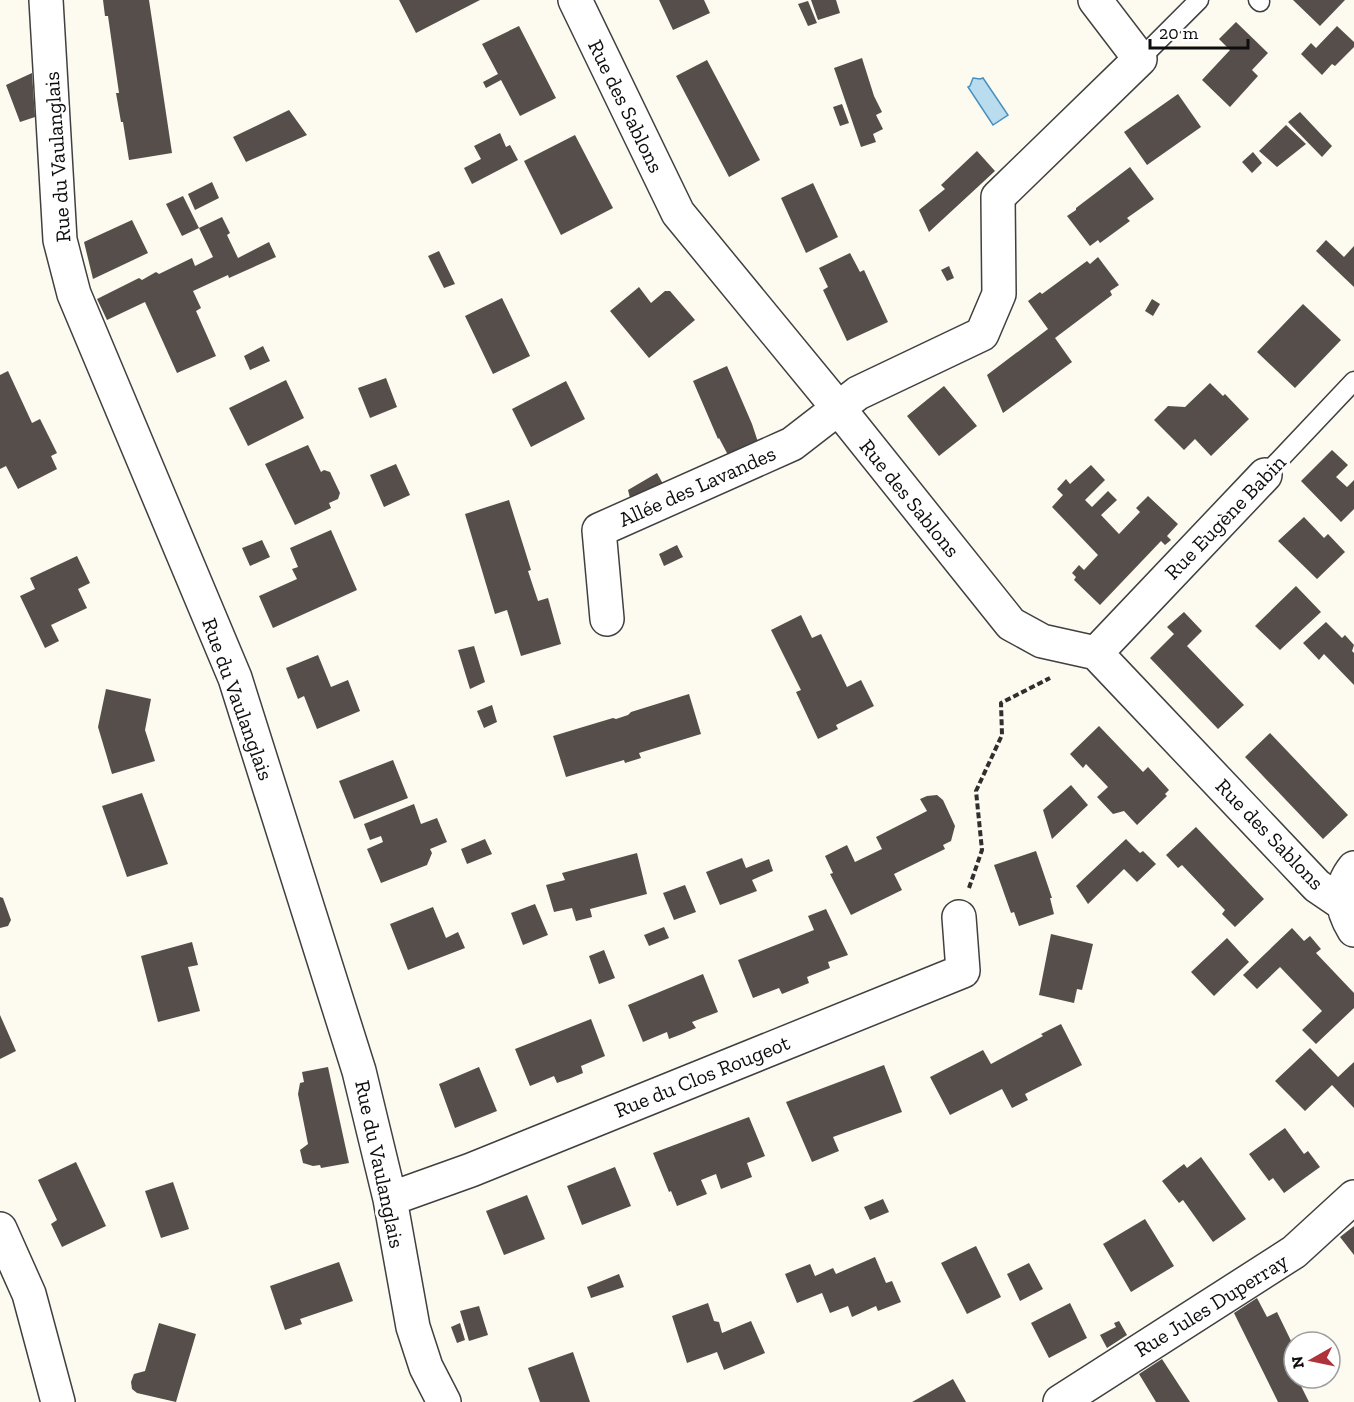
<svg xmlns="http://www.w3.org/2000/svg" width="1354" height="1402" font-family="'Zilla Slab',serif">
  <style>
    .water { fill: #b9dcef; stroke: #4891be; stroke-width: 1.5 }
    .building { fill: #554e4b }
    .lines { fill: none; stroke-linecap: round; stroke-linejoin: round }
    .lane-casing { stroke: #404040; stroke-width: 21 }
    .street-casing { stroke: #404040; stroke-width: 36 }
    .path { stroke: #2f2f2f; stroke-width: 4; stroke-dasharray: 6 3; stroke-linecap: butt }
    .lane { stroke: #fff; stroke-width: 18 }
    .street { stroke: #fff; stroke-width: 33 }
    .labels { text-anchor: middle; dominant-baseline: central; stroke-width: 6; stroke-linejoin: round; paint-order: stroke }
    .street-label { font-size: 21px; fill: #0d0d0d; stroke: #fff }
  </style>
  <rect width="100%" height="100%" fill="#fdfaef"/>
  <path class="water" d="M973,78L980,79L983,78L1008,115L993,125L968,87L970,86Z"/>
  <path class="building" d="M103,0H149L172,153L129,160L123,122H121L116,93H119L108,16H105Z
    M399,0H480L416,33Z
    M659,0H704L710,13L673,30Z
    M811,0H836L840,13L818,20Z
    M1293,0H1345L1320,26Z
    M808,1L817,23L808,26L798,4Z
    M1236,22L1268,53L1252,70L1258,76L1230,107L1202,80L1230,50L1219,39Z
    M519,26L556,98L520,116L501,80L486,88L483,82L498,74L482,44Z
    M1337,26L1354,42V47L1335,66L1332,64L1322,75L1301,54L1311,43L1316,48Z
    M862,58L874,96L882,112L876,115L883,129L873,134L876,142L861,147L834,68Z
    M707,60L760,160L729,177L676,76Z
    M32,73L35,117L20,122L6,85Z
    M1178,94L1201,127L1147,165L1124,132Z
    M842,104L849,123L840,126L833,107Z
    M289,110L307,135L246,162L233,137Z
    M1300,112L1332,146L1322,157L1288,122Z
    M1286,125L1306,144L1277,167L1259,151Z
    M500,133L506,147L510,145L518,160L472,184L464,168L481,159L474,146Z
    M575,135L613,208L561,235L524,161Z
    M977,151L995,171L929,232L919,210L945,189L941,185Z
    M1253,152L1262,163L1252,173L1242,162Z
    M1130,167L1154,199L1127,218L1130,221L1100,243L1098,240L1090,246L1067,216L1076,210V208Z
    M212,182L219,198L195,210L188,194Z
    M813,183L838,237L806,253L781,198Z
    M183,196L199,228L182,236L166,204Z
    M222,217L230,233L227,235L238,258L269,242L276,257L229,278L228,275L193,291L201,308L196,311L216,356L177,373L145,302L107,320L97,299L139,278L142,280L156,272L159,274L192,258L195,266L213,257L199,228Z
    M132,220L148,253L93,279L84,242Z
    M1326,240L1344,257L1354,246V287L1316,251Z
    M439,251L455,284L444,288L428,256Z
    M850,253L860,272L864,270L888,322L847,341L823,290L828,287L819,268Z
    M1098,257L1119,285L1110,291L1112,295L1055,338L1072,362L1003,413L987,375L1048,329L1028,301L1040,292L1042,294L1087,261L1090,264Z
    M949,266L954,278L947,281L941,270Z
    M639,287L651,303L665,291H670L695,320L649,358L610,311Z
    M502,298L530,356L493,374L465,316Z
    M1152,299L1160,304L1153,316L1145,311Z
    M1303,304L1341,340L1295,388L1257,352Z
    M263,346L270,361L250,370L244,356Z
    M727,366L752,424L758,442L728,455L719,438L718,439L693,381Z
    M8,371L32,423L40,419L57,453L51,456L57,469L18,489L6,466L0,469V375Z
    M386,378L397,407L370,418L358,388Z
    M286,380L304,418L248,446L229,408Z
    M566,381L585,419L531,447L512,409Z
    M1210,383L1223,396L1225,394L1249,419L1211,456L1195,439L1184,450L1154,420L1168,406L1185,407Z
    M944,386L977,426L939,456L907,416Z
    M308,445L321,472L324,470L330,472L340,493L338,499L329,503L331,508L295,525L265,464Z
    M1332,450L1348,465L1336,477L1347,487L1354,480V509L1341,522L1301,481Z
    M396,464L410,495L384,507L370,475Z
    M1091,465L1105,480L1085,500L1092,507L1108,491L1117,500L1101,515L1119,534L1140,512L1136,508L1148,496L1178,524L1167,536L1171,540L1165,545L1161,541L1100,605L1074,580L1076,577L1072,573L1079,565L1084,570L1098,555L1052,507L1063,495L1057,489L1066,479L1070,484Z
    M657,473L663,484L630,498L628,490Z
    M509,500L531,570L528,571L538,601L548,598L561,644L521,656L507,610L495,614L465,514Z
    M1304,517L1324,538L1328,534L1345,552L1317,579L1278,541Z
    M331,530L357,590L273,628L259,596L297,579L292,569L298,567L290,548Z
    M262,540L270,557L250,566L242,548Z
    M677,545L683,557L664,566L659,554Z
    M77,556L90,583L78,589L87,608L51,625L59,641L45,648L20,596L35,589L30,578Z
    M1296,586L1321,612L1280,650L1255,626Z
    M1184,612L1202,631L1187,646L1244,705L1218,729L1150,658L1174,634L1167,627Z
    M801,615L812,638L821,634L847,687L861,680L874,706L836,725L838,729L818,739L796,692L801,690L771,630Z
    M1326,622L1342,638L1345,635L1354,645L1352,651L1354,653V685L1324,654L1319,660L1303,643Z
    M474,646L485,682L470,689L458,650Z
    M318,655L331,687L348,680L360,711L317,729L304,696L298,699L286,668Z
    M106,689L151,699L145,730L155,761L112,774L98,727Z
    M689,694L701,734L639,753L641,758L625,763L624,760L566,777L553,736L613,718L616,719L628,715L631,712Z
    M492,705L497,722L484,728L477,711Z
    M1099,726L1143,772L1148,767L1169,790L1165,794L1167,796L1137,825L1124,811L1113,814L1097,797L1108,787L1086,764L1083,768L1070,754Z
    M1270,733L1348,815L1323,839L1245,757Z
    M393,760L408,798L354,819L339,781Z
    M1071,785L1088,805L1052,839L1043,810Z
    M142,793L168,864L127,877L102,806Z
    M937,795L943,800L955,826L951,841L943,845L945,849L894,874L902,890L851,915L830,874L833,873L825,856L847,845L855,862L882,849L876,837L927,811L920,799L927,796Z
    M414,804L421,824L437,818L447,842L430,849L432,853L427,865L381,883L367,849L383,842L381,836L370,840L364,824Z
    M1196,827L1264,899L1235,927L1222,914L1225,910L1182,865L1178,868L1166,855Z
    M485,839L492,854L467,864L461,849Z
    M1126,839L1140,853L1143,851L1156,864L1137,882L1124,869L1088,904L1076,886Z
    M1036,851L1052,898H1050L1054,914L1019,926L1014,912L1011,913L994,865Z
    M637,853L647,894L590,909L592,917L576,921L572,908L554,912L546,885L565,880L562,873Z
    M742,858L746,868L769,859L773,871L752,880L757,891L720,905L706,872Z
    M685,885L696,912L674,920L663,893Z
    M0,897L3,898L11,920L8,926L0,928Z
    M535,904L548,935L523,945L511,913Z
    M433,907L446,938L458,932L465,948L408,970L390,924Z
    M826,909L848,955L828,962L830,968L807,977L809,983L782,994L779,988L753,998L738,960L814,930L808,916Z
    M664,927L669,938L649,946L644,935Z
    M1292,928L1304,941L1310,936L1321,949L1316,953L1354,993V1008L1316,1044L1302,1030L1322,1011L1280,967L1257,989L1243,975Z
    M1051,934L1093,944L1082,990L1077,989L1074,1003L1039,995Z
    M1227,938L1249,962L1214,996L1191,972Z
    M192,942L198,965L188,967L200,1011L158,1022L141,956Z
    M604,950L615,978L599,984L589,956Z
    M703,974L718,1012L692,1022L696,1028L682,1034L669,1039L667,1032L643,1042L628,1005Z
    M0,1015L16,1051L0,1059Z
    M591,1019L605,1056L581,1066L583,1073L571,1078L557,1083L554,1076L530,1086L515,1049Z
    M1061,1024L1082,1065L1025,1094L1028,1100L1012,1108L1002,1089L950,1115L930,1077L983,1050L991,1064L1043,1036L1041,1034Z
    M1310,1048L1338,1077L1354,1062V1108L1332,1085L1305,1111L1275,1081Z
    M884,1065L902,1112L833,1137L839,1151L812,1162L786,1102Z
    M328,1067L349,1163L321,1168L320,1165L313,1166L303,1163L300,1150L308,1144L298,1094L300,1083L304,1082L302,1072Z
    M479,1067L497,1111L455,1128L439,1084Z
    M749,1117L765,1156L747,1163L752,1177L721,1189L716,1174L701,1180L707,1194L677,1206L671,1191L669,1192L653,1153Z
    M1285,1128L1304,1154L1308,1151L1320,1167L1284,1193L1273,1178L1269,1181L1249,1154Z
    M1201,1157L1246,1219L1213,1242L1183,1200L1179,1203L1162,1181L1184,1164L1187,1168Z
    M76,1162L106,1226L62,1247L51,1224L57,1220L38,1180Z
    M615,1167L631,1206L582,1225L567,1186Z
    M173,1182L189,1229L161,1238L145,1191Z
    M527,1195L545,1239L504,1255L486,1211Z
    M883,1199L889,1212L870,1220L864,1207Z
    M1145,1219L1174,1266L1131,1292L1103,1244Z
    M1354,1226V1255L1340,1237Z
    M976,1246L1001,1297L967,1314L941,1263Z
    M875,1257L886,1283L892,1281L901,1302L878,1311L876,1306L852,1317L848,1306L830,1313L822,1293L797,1303L785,1274L810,1264L815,1276L833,1268L836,1274Z
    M339,1262L353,1301L300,1319L302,1324L285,1330L270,1286Z
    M1029,1263L1043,1289L1020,1301L1007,1274Z
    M619,1274L624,1287L591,1298L587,1287Z
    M1257,1298L1267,1317L1277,1312L1294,1347V1361L1289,1363L1294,1372V1378H1297L1309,1402H1278L1234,1313Z
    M708,1303L714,1321L719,1322L722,1333L751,1321L765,1353L724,1370L717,1352L687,1363L672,1316Z
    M1070,1303L1087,1338L1049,1358L1031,1323Z
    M479,1306L488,1335L469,1341L460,1311Z
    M1119,1321L1127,1335L1107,1348L1100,1335L1116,1327L1114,1323Z
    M159,1323L196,1334L176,1402L137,1393L132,1389L131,1382L134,1374L145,1371Z
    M460,1323L465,1340L457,1343L451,1327Z
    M573,1352L590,1402H540L528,1368Z
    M1162,1359L1190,1402H1156L1139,1374Z
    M953,1379L966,1402H912Z"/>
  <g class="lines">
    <g class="lane-casing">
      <path id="lane" d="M1258,0L1260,2
        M1140,59L1199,0
        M1265,475L1354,381"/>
    </g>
    <g class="street-casing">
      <path id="street" d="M46,0L60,240L74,294L235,678L359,1071L390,1199L413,1327L426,1367L444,1402
        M575,0L678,213L839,409L1011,624L1042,641L1096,653L1317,886L1342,903
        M607,619L599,530L792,444L858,393L982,334L999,294L998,197L1140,59L1095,0
        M1096,653L1265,475
        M1354,868C1338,888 1341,909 1354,930
        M390,1199L471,1170L963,971L959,917
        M0,1229L29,1294L58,1402
        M1060,1402L1294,1252L1354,1197"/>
    </g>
    <path class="path" d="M969,888L982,850L976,791L1002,735L1001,703L1050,678"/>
    <use href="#lane" class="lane"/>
    <use href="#street" class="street"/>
  </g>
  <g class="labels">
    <g class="street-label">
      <text transform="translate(626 106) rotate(64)">Rue des Sablons</text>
      <text transform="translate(57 157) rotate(-94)">Rue du Vaulanglais</text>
      <text transform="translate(697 486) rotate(-24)">Allée des Lavandes</text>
      <text transform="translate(910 498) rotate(51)">Rue des Sablons</text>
      <text transform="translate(1225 517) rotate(-46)">Rue Eugène Babin</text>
      <text transform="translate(238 699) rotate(70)">Rue du Vaulanglais</text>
      <text transform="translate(1270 834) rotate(46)">Rue des Sablons</text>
      <text transform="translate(702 1076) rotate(-22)">Rue du Clos Rougeot</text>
      <text transform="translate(380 1164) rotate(78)">Rue du Vaulanglais</text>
      <text transform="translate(1211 1305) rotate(-32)">Rue Jules Duperray</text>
    </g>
  </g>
  <g transform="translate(1312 1360) rotate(261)"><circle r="28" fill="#ffffff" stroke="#9e9e9e" stroke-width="1.5"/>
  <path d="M0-4.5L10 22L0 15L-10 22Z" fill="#ae343c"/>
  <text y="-9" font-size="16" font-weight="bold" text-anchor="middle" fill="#0d0d0d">N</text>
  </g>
  <path d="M1150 39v9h98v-9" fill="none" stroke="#0d0d0d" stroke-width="3"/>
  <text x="1159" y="39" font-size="18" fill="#0d0d0d" stroke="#ffffff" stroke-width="4.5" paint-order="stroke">20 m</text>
</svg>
